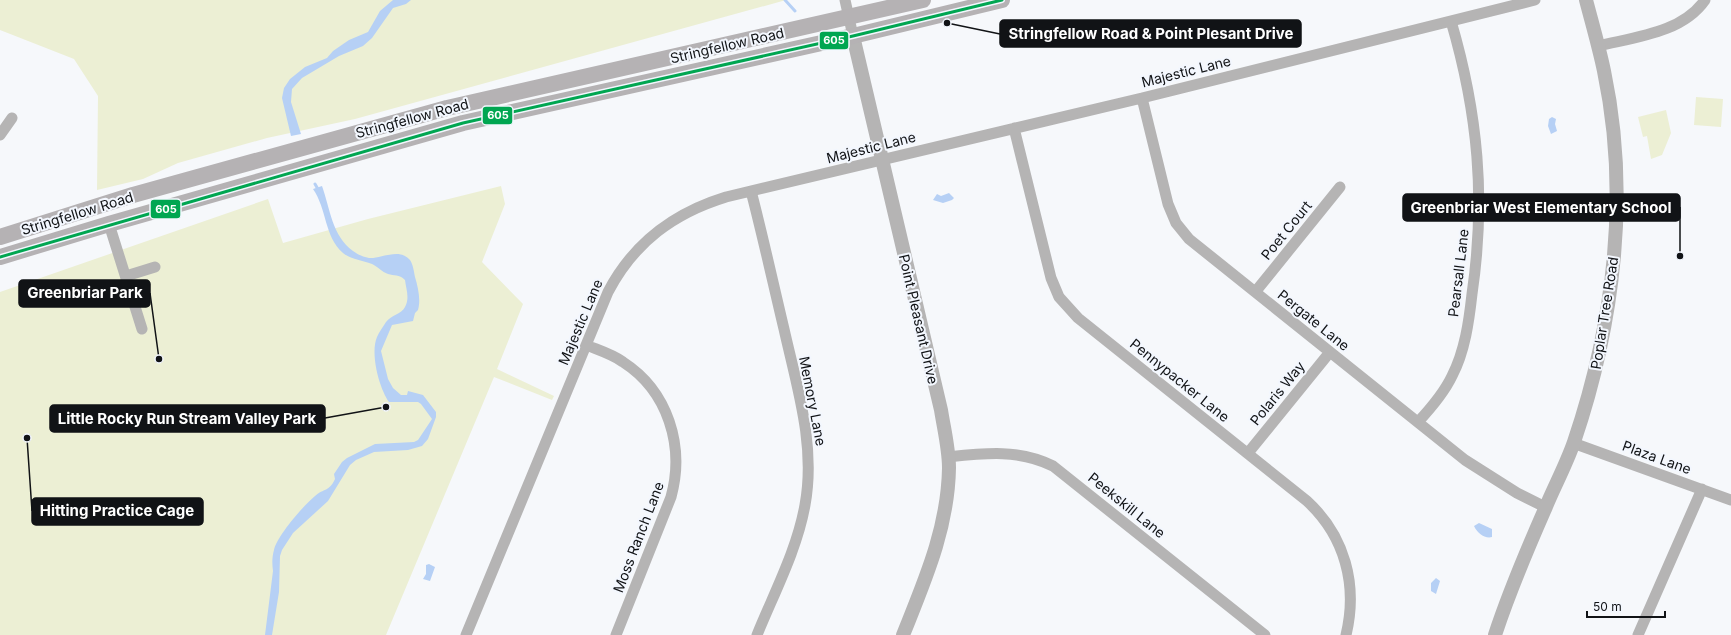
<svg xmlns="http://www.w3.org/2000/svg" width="1731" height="635" font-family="Inter,sans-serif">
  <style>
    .green { fill: #ecefd4 }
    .water { fill: #b6d0f5 }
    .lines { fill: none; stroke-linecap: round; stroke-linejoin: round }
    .stream { stroke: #b6d0f5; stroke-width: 3 }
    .minor { stroke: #b5b4b4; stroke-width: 11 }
    .tertiary { stroke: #b5b4b4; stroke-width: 14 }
    .secondary { stroke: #b5b2b4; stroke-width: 16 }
    .bus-1-casing { stroke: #f3f7fe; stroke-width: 6 }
    .bus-1 { stroke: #00a651; stroke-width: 3 }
    .labels { text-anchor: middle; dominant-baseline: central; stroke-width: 4; stroke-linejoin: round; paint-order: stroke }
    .street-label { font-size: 14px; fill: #111316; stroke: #f3f7fe }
    .leader { fill: none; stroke: #111316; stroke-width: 1.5 }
    .callout-dot { fill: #111316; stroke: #f3f7fe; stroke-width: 1.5 }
    .callout { fill: #111316; stroke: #111316; stroke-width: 1.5 }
    .callout-label { font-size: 15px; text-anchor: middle; font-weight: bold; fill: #fff }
    .line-badge { stroke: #f3f7fe; stroke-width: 1.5 }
    .badge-label { font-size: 11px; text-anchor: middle; font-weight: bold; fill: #fff }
  </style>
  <rect width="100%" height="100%" fill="#f6f8fb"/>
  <path class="green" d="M0,0H786L355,119L267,138L178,163L143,179L97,190L98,96L74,59L0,30Z
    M1696,97L1723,99L1721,127L1694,125Z
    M1666,110L1671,133L1662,155L1651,159L1647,136L1643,137L1638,117Z
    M501,186L505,204L482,262L523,304L497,369L554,396L552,400L494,377L386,635H0V292L268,199L283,243L368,219Z"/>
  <path class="water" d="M393,0H411L406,4L393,8L372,38L363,46L339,56L302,78L292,89L291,102L301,134L291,136L282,98L284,88L290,79L305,67L327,58L333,51L349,40L368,32L380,11Z
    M1552,117L1556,119L1555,124L1557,131L1551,134L1548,126L1549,119Z
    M322,186C330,208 332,236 353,251C357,254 363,257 369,258C381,259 399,247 410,260C413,264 414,272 415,277C418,287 421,300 418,310L415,313L413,321L392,325L381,351L388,379L393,388L401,395H407L408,391L423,395L436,412V417L428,439L422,446L408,450L374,452L356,460L350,465L328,501L293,533L282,550L280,556L279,592L272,635H265L273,571C272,564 272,557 274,550C277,536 303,506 315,496C324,488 329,492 335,479L334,474L342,462L347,458L375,444L414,442L418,440L432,419L421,404L418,402H389C379,388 370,353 377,337C379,332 383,327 386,322C391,315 402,314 405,307C410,298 406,289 405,280C399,274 394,276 388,274C382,272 377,266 372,264C362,260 352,260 343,253C324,236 327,209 313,189Z
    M949,193L954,198L952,200L943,203L933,200L937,194L941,196Z
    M1479,523L1492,529V537C1485,539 1477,533 1474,526Z
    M429,564L435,567L430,581L423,579L426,574V565Z
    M1436,578L1440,581L1436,594L1431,591V583Z"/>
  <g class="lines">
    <path class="stream" d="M785,0L795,11
      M315,184L319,191"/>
    <path class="minor" d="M845,0L853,36
      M1598,46C1635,37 1682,33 1705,0
      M1142,98L1168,204L1176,223L1189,239L1465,460L1517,493L1545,507
      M1014,128L1051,278L1059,297L1078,318L1307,501C1345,536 1358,585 1346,635
      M0,135L12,118
      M751,191C763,237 773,283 784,329C797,387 816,446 805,505C797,550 774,593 757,635
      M109,224L142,329
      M126,276L155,267
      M1256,291L1340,187
      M586,345C598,350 612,354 623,362C668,391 685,446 671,497L616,635
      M1418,422C1431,408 1444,393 1452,376C1465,351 1469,321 1472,294C1486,199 1478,113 1451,21
      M1573,443L1731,500
      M1248,453L1330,352
      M948,457C985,453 1019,449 1053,466L1265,635
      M466,635L608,292C634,242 674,213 726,197L1142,98L1535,0
      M1638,635L1702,489"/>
    <path class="tertiary" d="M853,36L941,410C944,429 949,449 949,468C948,528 925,580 903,635
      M1495,635C1509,592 1527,550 1545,509C1554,487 1566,465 1574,442C1614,324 1630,194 1604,71C1599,47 1592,23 1586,0"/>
    <path class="secondary" d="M0,237L133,195L447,108L923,0
      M0,257L109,224L463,123L853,36L1002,0"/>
    <g class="bus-1-casing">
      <path id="bus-1" d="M0,257L463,123L853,36L1002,0"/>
    </g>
    <use href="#bus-1" class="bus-1"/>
  </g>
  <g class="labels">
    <g class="street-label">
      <text transform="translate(727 45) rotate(-13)">Stringfellow Road</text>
      <text transform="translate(1186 71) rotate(-14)">Majestic Lane</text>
      <text transform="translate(412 118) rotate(-15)">Stringfellow Road</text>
      <text transform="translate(871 147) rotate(-14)">Majestic Lane</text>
      <text transform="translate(77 213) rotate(-17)">Stringfellow Road</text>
      <text transform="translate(1286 230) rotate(-51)">Poet Court</text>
      <text transform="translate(1458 273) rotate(-83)">Pearsall Lane</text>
      <text transform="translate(1604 313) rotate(-81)">Poplar Tree Road</text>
      <text transform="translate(919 319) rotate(77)">Point Pleasant Drive</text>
      <text transform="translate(1314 320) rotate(39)">Pergate Lane</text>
      <text transform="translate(580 322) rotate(-67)">Majestic Lane</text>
      <text transform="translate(1180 380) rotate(39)">Pennypacker Lane</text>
      <text transform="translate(1277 393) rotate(-51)">Polaris Way</text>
      <text transform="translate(813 401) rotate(79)">Memory Lane</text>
      <text transform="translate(1657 457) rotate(20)">Plaza Lane</text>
      <text transform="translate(1127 505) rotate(39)">Peekskill Lane</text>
      <text transform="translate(638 537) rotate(-69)">Moss Ranch Lane</text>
    </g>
  </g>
  <path class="leader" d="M947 23L1000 34M1680 256L1680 207M159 359L150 293M386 407L325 418M27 438L32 511"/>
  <g class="callout-dot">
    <circle cx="947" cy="23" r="4"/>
    <circle cx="1680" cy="256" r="4"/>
    <circle cx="159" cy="359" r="4"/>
    <circle cx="386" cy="407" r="4"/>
    <circle cx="27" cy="438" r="4"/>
  </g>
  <g class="callout">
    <rect x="1000" y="20" width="301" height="27" rx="4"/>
    <rect x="1403" y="194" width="277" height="27" rx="4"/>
    <rect x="19" y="280" width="131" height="27" rx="4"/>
    <rect x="50" y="405" width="275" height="27" rx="4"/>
    <rect x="32" y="498" width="171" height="27" rx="4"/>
  </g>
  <g class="callout-label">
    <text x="1151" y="39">Stringfellow Road &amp; Point Plesant Drive</text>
    <text x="1541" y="213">Greenbriar West Elementary School</text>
    <text x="85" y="298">Greenbriar Park</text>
    <text x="187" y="424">Little Rocky Run Stream Valley Park</text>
    <text x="117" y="516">Hitting Practice Cage</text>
  </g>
  <g class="line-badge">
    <rect x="819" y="31" width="30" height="19" rx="4" fill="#00a651"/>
    <rect x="482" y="106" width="31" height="19" rx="4" fill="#00a651"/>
    <rect x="150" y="199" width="31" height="20" rx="4" fill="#00a651"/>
  </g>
  <g class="badge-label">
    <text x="834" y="44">605</text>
    <text x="498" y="119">605</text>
    <text x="166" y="213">605</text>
  </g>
  <path d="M1587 611v6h78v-6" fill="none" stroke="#111316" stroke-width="2"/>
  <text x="1593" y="611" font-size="12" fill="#111316" stroke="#f3f7fe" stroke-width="3" paint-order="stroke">50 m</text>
</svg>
